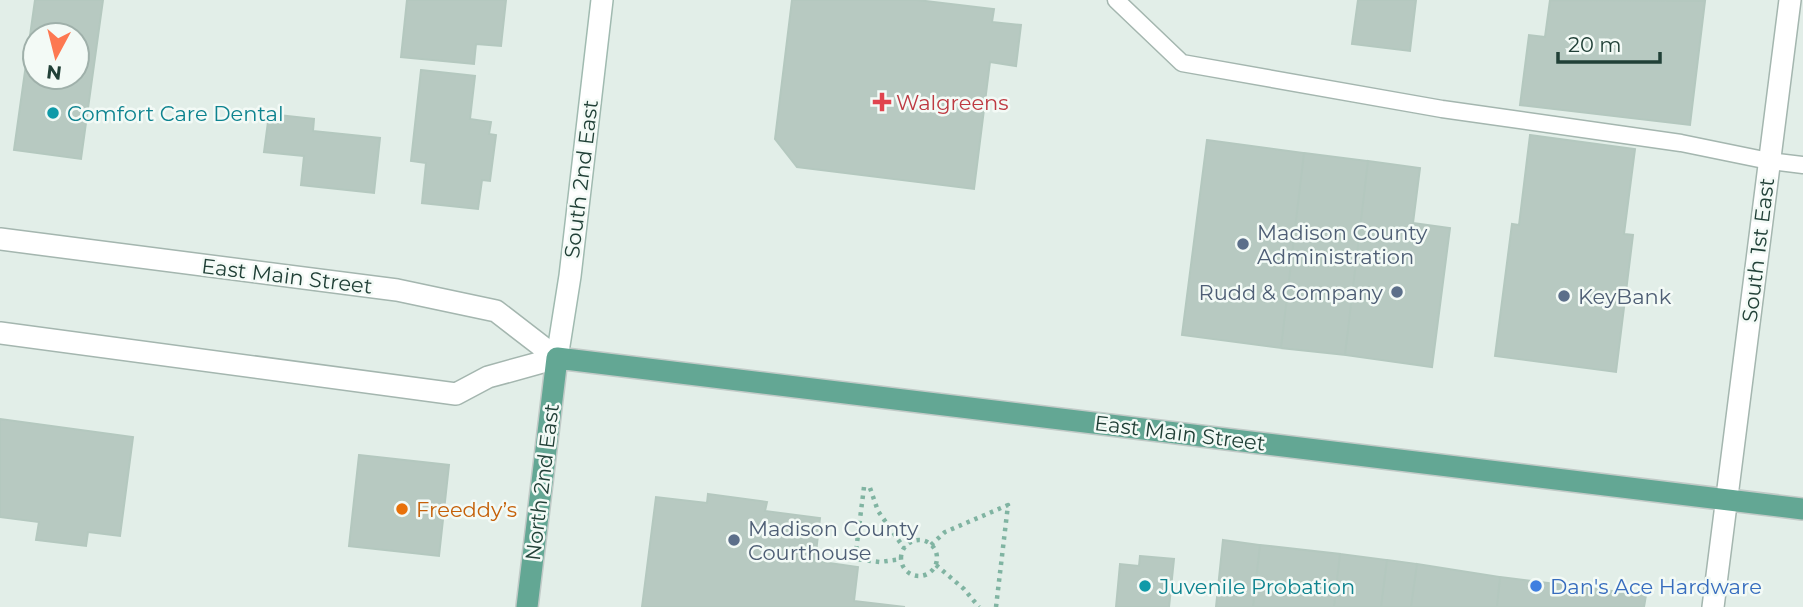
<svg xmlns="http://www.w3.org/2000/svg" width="1803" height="607" font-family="Montserrat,sans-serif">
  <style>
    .building { fill: #b7c9c1; stroke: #b4c8bf; stroke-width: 2; fill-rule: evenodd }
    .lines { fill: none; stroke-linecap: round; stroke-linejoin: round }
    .service-casing { stroke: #a4b6af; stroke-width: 19 }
    .minor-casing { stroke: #a4b6af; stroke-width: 24 }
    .tertiary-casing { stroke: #a4b6af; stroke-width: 24 }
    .secondary-casing { stroke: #a0bab0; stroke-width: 24 }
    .primary-casing { stroke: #c1cac7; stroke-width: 24 }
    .path { stroke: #80b4a2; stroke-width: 4.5; stroke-dasharray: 3.5 5; stroke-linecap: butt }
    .service { stroke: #fff; stroke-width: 16 }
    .minor { stroke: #fff; stroke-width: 21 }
    .tertiary { stroke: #fff; stroke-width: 21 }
    .secondary { stroke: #fff; stroke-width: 21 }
    .primary { stroke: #63a794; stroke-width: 21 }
    .health-dot { fill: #e0444e; stroke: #f3faf6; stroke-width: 2.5 }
    .culture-dot { fill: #0f9aa8; stroke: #f3faf6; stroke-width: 2.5 }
    .service-dot { fill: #5c6f8a; stroke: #f3faf6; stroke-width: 2.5 }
    .food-dot { fill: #e8710a; stroke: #f3faf6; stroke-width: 2.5 }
    .shop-dot { fill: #3f7fe0; stroke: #f3faf6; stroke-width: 2.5 }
    .labels { text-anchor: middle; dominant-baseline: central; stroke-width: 5; stroke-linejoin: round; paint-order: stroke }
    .health-label { font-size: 21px; fill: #be3a42; stroke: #f3faf6; text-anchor: start }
    .culture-label { font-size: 21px; fill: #0d838f; stroke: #f3faf6; text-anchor: start }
    .street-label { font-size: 21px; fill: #214037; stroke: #f3faf6 }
    .service-label { font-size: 21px; fill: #4e5e75; stroke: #f3faf6; text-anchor: start }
    .food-label { font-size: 21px; fill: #c56008; stroke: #f3faf6; text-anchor: start }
    .shop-label { font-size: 21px; fill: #366cbe; stroke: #f3faf6; text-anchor: start }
  </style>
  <rect width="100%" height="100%" fill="#e2eee8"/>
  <path class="building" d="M35,0H103L81,159L14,150ZM35,35H77V77H35Z
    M407,0H506L501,46L476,44L474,64L401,57Z
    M792,0H917L994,9L992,22L1021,25L1016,66L990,62L974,189L797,167L775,139Z
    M1358,0H1416L1410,51L1352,44Z
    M1550,0L1705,1L1690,125L1520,105L1529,35L1545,37Z
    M421,70L475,76L470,119L491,122L489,134L496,135L490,181L482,180L478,209L422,203L426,163L411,161Z
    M269,114L314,119L313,131L380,138L374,193L301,185L304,156L264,152Z
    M1530,135L1635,149L1624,234L1633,235L1616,372L1495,356L1512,224L1519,225Z
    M1207,140L1304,153L1281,348L1182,335Z
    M1304,153L1368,161L1345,355L1281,348Z
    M1368,161L1420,168L1413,223L1450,228L1432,367L1345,355Z
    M0,419L133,437L120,536L88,532L86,546L36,540L39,522L0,517Z
    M359,455L449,465L439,556L349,546Z
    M708,494L767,502L765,511L820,518L815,561L858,567L854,601L905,607H642L656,497L707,503Z
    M1223,540L1260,545L1253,607H1216Z
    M1260,545L1340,554L1334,607H1253Z
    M1340,554L1387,560L1381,607H1334Z
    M1140,556L1174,559L1169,607H1116L1120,564L1139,566Z
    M1387,560L1417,564L1411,607H1381Z
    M1417,564L1500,577L1497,607H1411Z
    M1500,577L1646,595L1644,607H1497Z"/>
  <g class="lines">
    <g class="service-casing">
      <path id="service" d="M1116,0L1182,63L1442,109L1681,143L1769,161L1803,165"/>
    </g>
    <g class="minor-casing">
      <path id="minor" d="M1713,607L1790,0"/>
    </g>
    <g class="tertiary-casing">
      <path id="tertiary" d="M0,239L397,290L496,311L557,358
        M0,333L456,394L488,377L557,358"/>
    </g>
    <g class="secondary-casing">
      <path id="secondary" d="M557,358L570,276L602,0"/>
    </g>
    <g class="primary-casing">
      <path id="primary" d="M527,607L557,358L1803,509"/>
    </g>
    <path class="path" d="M864,487L855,559L880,562L901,559
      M870,488L878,511L904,548
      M901 558a18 18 0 1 1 36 0a18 18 0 1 1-36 0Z
      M931,545L945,532L1008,505L996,607
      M936,565L964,589L979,607"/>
    <use href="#service" class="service"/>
    <use href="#minor" class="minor"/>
    <use href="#tertiary" class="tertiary"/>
    <use href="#secondary" class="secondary"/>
    <use href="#primary" class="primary"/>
  </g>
  <path class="health-dot" d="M878.5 91.5h7v7h7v7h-7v7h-7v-7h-7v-7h7z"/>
  <g class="culture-dot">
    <circle cx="53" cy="113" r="7"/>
    <circle cx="1145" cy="586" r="7"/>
  </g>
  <g class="service-dot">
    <circle cx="1243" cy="244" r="7"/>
    <circle cx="1397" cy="292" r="7"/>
    <circle cx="1564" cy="296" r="7"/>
    <circle cx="734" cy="540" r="7"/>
  </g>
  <circle class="food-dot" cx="402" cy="509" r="7"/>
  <circle class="shop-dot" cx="1536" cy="586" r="7"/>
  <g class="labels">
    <g class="health-label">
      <text x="896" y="102">Walgreens</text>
    </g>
    <g class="culture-label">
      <text x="67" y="113">Comfort Care Dental</text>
      <text x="1159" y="586">Juvenile Probation</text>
    </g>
    <g class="street-label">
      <text transform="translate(581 179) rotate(-83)">South 2nd East</text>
      <text transform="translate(1758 250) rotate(-83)">South 1st East</text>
      <text transform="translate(287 276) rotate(7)">East Main Street</text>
      <text transform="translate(1180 433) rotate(7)">East Main Street</text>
      <text transform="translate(542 482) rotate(-83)">North 2nd East</text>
    </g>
    <g class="service-label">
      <text x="1257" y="232">Madison County<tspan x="1257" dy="24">Administration</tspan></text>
      <text x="1383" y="292" text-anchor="end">Rudd &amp; Company</text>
      <text x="1578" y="296">KeyBank</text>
      <text x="748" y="528">Madison County<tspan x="748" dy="24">Courthouse</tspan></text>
    </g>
    <g class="food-label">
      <text x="416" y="509">Freeddy’s</text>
    </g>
    <g class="shop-label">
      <text x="1550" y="586">Dan's Ace Hardware</text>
    </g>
  </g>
  <g transform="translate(56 56) rotate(187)"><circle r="33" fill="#f3faf6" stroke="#9fb0aa" stroke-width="2"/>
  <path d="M0-5L12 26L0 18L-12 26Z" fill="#fd7851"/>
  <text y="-10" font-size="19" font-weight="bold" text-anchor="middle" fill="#214037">N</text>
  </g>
  <path d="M1558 52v10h102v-10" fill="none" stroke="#214037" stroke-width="3.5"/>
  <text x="1568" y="52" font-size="21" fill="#214037" stroke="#f3faf6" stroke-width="5" paint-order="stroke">20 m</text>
</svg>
